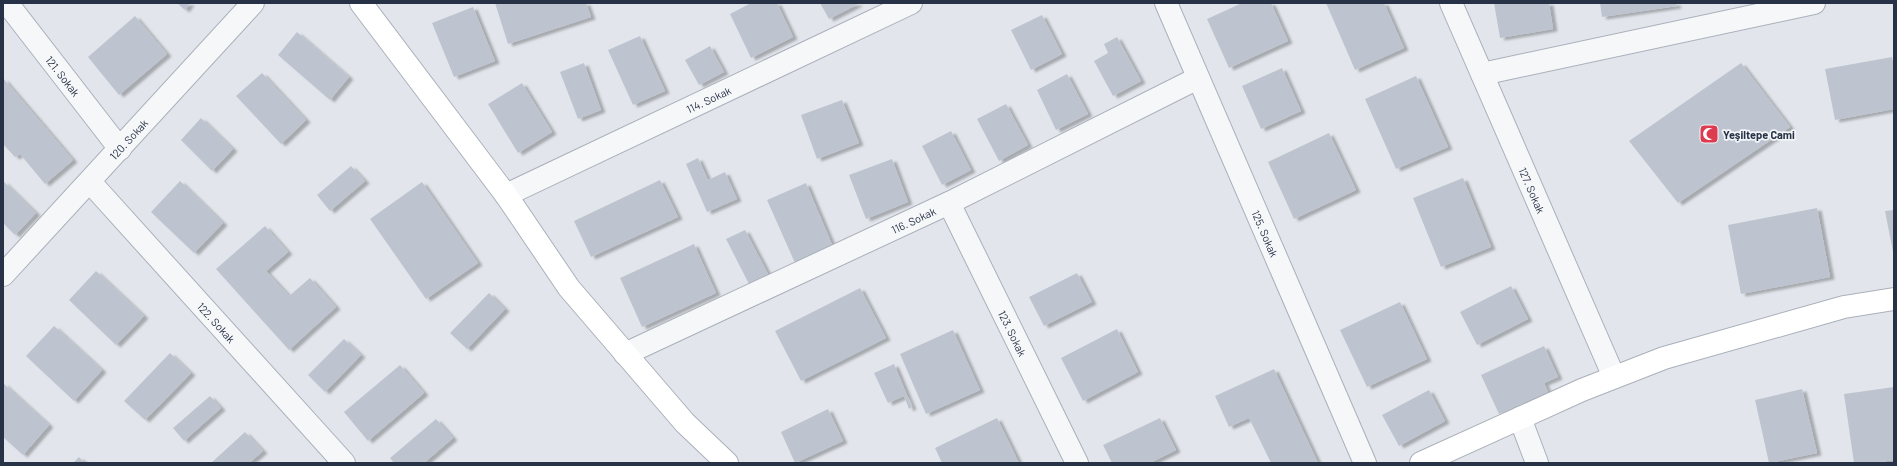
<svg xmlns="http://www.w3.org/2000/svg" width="1897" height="466" font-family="Barlow,sans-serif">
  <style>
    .building { fill: #bec4cf; filter: url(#shadow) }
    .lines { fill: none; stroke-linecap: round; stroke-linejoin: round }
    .street-casing { stroke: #aab0ba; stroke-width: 24 }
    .secondary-casing { stroke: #aab0ba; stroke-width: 24 }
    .street { stroke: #f5f7f9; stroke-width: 22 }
    .secondary { stroke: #fff; stroke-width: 22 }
    .labels { text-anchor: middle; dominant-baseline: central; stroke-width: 3.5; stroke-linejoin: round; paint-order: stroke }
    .street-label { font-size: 11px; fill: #283246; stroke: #f2f5f9 }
    .poi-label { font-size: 11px; font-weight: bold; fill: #283246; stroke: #f2f5f9; text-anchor: start }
  </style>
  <defs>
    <filter id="shadow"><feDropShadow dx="4.5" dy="2.5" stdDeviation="1" flood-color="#0004"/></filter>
  </defs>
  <rect width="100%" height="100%" fill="#e2e6ec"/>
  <path class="building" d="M177,3H190L185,10Z
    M495,3H586L591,17L508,44Z
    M751,3H777L793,37L751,58L730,14Z
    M820,3H857L858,4L829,19Z
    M1242,3H1271L1288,41L1229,68L1207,19Z
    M1326,3H1384L1404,48L1355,70Z
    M1494,3H1549L1553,29L1500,38Z
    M1600,3H1676L1677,6L1602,17Z
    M473,7L495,61L454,77L432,23Z
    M1042,15L1062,54L1031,70L1011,30Z
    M135,16L167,54L119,95L88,57Z
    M297,32L349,77L330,100L278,55Z
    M640,36L665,91L633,105L608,50Z
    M1117,37L1141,81L1113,96L1094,61L1108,53L1104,44Z
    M710,46L724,72L699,85L685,60Z
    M1892,57L1894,69V109L1835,120L1825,69Z
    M584,63L601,110L578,119L560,72Z
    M1741,63L1790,127L1678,203L1629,141Z
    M1282,68L1301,111L1261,129L1242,86Z
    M262,73L306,120L281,144L236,96Z
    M1067,74L1088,114L1056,130L1037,90Z
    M1416,76L1448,147L1396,169L1365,99Z
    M3,78L73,160L45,184L20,154L15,157L3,144Z
    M522,83L552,132L518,153L488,104Z
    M842,100L859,143L817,159L801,115Z
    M1006,104L1028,145L999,161L977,119Z
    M201,118L233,149L212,171L181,140Z
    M951,131L971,170L942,185L922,146Z
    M1329,133L1356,190L1294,219L1268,162Z
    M698,158L708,180L725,172L737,199L707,212L686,164Z
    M892,159L908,202L866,219L849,175Z
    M351,166L365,181L330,211L317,195Z
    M1463,178L1491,247L1441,267L1413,198Z
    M660,180L678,217L591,257L574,221Z
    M3,181L36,213L15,235L3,223Z
    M180,181L223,223L194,253L151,212Z
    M422,182L478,263L426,299L370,219Z
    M806,183L833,247L795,263L767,200Z
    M1817,208L1830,277L1741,294L1728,225Z
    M1894,210V251L1893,252L1885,211Z
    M265,226L288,252L266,271L289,296L310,278L336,307L289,350L216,269Z
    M745,230L768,274L749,284L726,239Z
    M694,244L716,293L642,327L620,278Z
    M96,271L144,316L116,345L69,300Z
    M1077,273L1092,302L1044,326L1029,297Z
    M1511,286L1528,319L1477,345L1460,312Z
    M860,288L886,338L801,381L775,331Z
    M489,293L505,309L467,349L450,333Z
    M1400,302L1427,359L1367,387L1340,330Z
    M54,326L102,370L74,401L26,356Z
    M1117,329L1138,372L1083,401L1061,358Z
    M953,330L980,390L926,414L900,354Z
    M344,339L361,355L325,392L308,375Z
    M1544,346L1558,377L1544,383L1548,392L1499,414L1481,375Z
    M170,353L191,373L145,420L124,401Z
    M894,364L912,407L909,409L904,396L888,403L874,373Z
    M400,365L424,393L368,441L344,412Z
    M1274,369L1318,463H1271L1249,418L1229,427L1215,396Z
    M3,383L49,425L23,455L3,437Z
    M1894,387V460L1872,463H1854L1844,394Z
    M1802,389L1817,453L1769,463L1755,400Z
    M1429,390L1445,421L1399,446L1382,415Z
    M210,396L221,408L184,441L173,428Z
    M828,409L843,441L795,463L781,432Z
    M997,418L1019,463H942L935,448Z
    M1160,418L1176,450L1150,463H1112L1103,445Z
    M436,419L453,438L424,463H394L390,458Z
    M245,432L263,451L249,463H211Z
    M79,457L85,463H73Z"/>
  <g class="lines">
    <g class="street-casing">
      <g id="street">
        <path id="s1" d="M7,3L120,149"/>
        <path id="s2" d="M1166,3L1365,463"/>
        <path id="s3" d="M1451,3L1614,377"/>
        <path d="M1482,74L1814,3"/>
        <path id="s4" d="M90,182L344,463"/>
        <path id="s5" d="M506,195L911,3"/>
        <path id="s6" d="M949,203L1077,463"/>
        <path id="s7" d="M3,275L253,3"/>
        <path id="s8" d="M625,354L949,203L1198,78"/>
        <path d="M1520,418L1537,463"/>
      </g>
    </g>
    <g class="secondary-casing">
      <path id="secondary" d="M361,3L506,195L569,288L685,423L727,463
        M1421,463L1582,390L1664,358L1844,307L1894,299"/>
    </g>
    <use href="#street" class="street"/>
    <use href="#secondary" class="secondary"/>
  </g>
  <defs>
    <g id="mosque-square" transform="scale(1)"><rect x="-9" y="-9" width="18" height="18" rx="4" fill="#dd3b50" stroke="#f2f5f9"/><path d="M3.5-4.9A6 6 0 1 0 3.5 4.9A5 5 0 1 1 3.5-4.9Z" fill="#fff"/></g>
  </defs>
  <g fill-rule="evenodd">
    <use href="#mosque-square" x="1709" y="134"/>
  </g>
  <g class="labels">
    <g class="street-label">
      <text stroke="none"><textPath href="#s1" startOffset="92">121. Sokak</textPath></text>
      <text stroke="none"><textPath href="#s5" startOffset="224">114. Sokak</textPath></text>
      <text stroke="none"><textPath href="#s7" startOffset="185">120. Sokak</textPath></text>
      <text stroke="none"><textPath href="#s3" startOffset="204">127. Sokak</textPath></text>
      <text stroke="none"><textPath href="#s8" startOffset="318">116. Sokak</textPath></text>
      <text stroke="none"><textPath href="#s2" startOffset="251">125. Sokak</textPath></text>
      <text stroke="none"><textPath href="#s4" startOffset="189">122. Sokak</textPath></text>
      <text stroke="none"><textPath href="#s6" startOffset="145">123. Sokak</textPath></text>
    </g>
    <g class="poi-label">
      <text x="1723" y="134">Yeşiltepe Cami</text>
    </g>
  </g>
  <rect width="1897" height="466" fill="none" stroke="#283246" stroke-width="8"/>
</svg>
